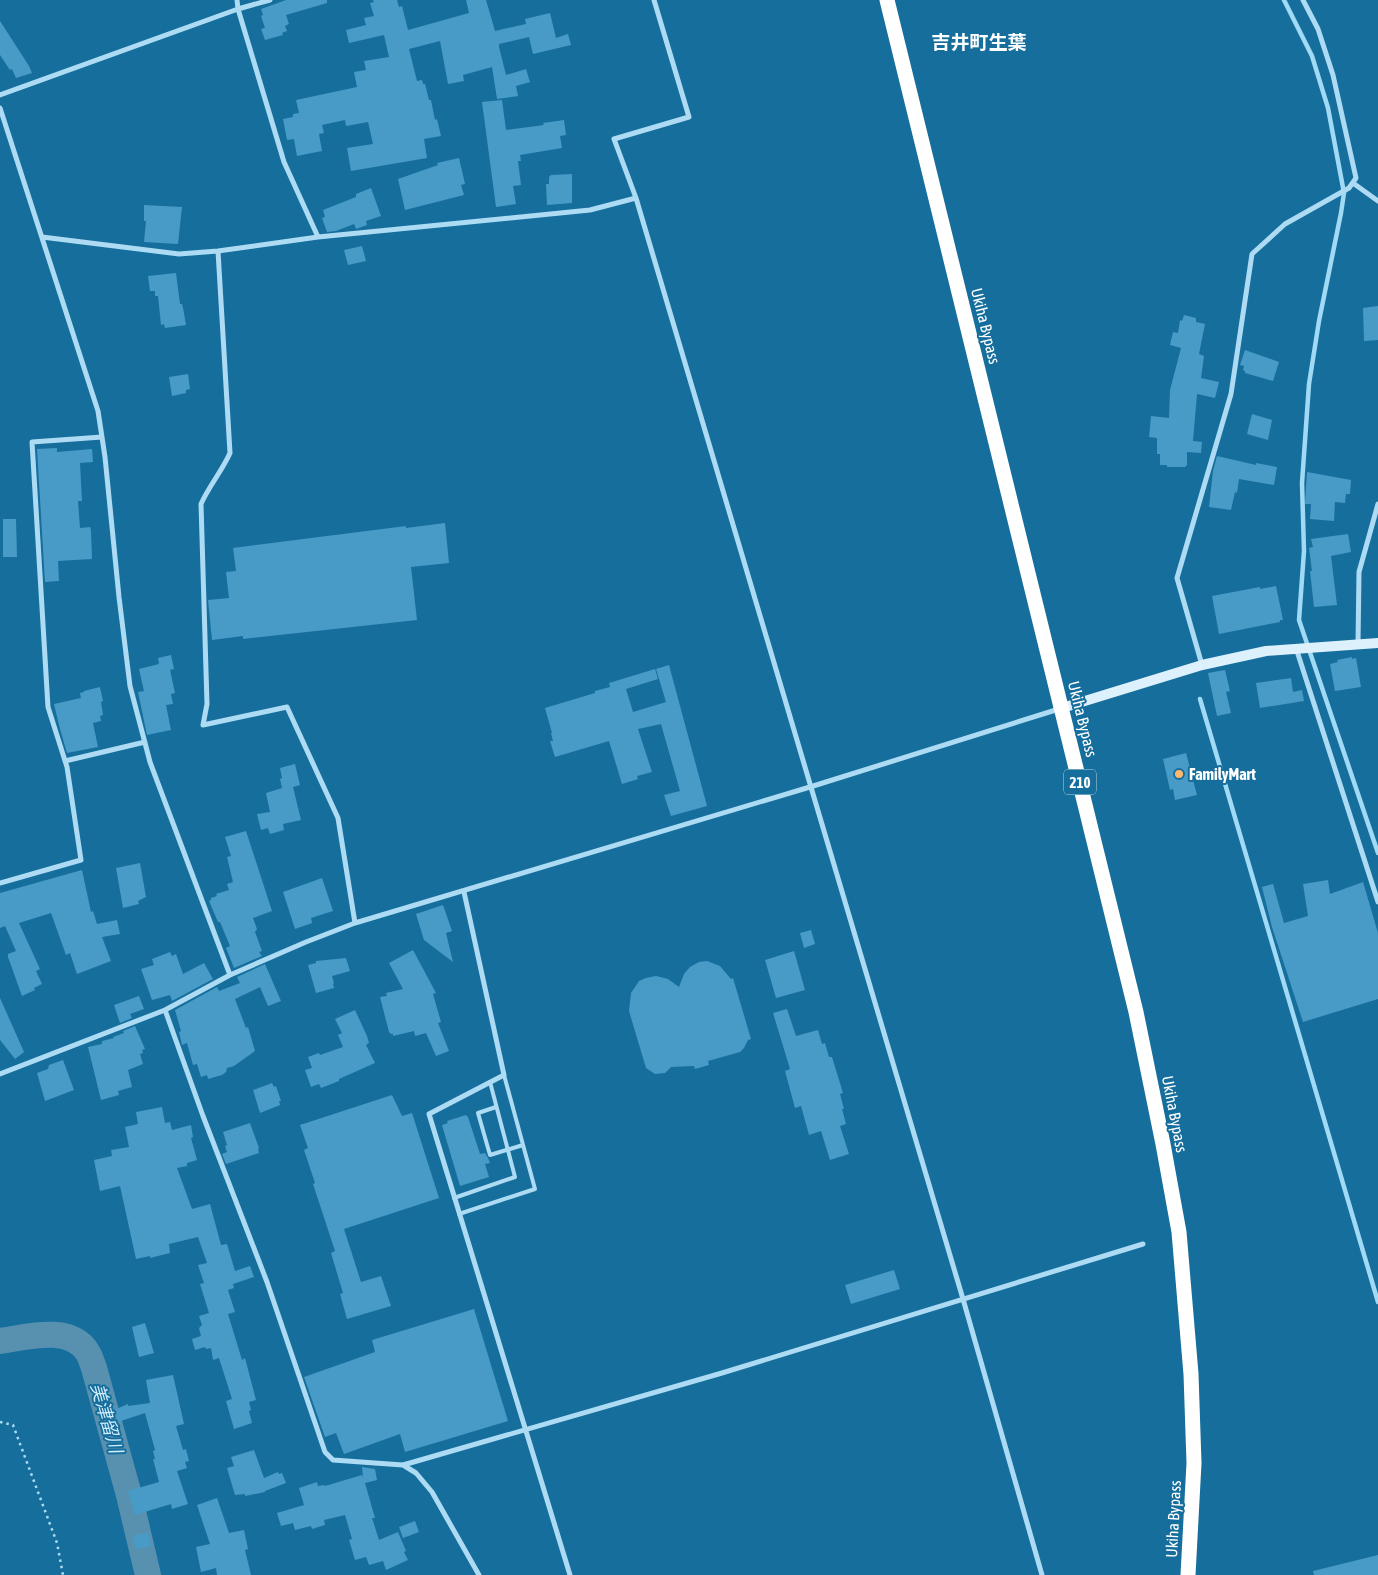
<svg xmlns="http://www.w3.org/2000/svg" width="1378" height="1575" font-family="'Asap Condensed','Noto Sans JP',sans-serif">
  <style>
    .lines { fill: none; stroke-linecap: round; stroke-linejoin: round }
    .stream { stroke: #a0daf5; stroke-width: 4.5 }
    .river { stroke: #5891b0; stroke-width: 26 }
    .building { fill: #489bc6 }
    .path { stroke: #addbf3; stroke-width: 2.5; stroke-dasharray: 2.5 4; stroke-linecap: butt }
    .lane { stroke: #addbf3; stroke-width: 4 }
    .street { stroke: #addbf3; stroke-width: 5 }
    .secondary { stroke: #ddf1fc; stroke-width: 10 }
    .highway { stroke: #fff; stroke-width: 15 }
    .poi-dot { fill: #ffb76f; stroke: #166e9d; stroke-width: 2 }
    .labels { text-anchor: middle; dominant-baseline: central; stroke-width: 4; stroke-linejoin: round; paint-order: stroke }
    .shield { fill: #166e9d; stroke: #b9d4e2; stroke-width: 1 }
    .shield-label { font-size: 15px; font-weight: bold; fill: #fff }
    .street-label { font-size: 16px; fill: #fff; stroke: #166e9d }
    .poi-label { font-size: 16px; font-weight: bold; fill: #fff; stroke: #166e9d; text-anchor: start }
    .water-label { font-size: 18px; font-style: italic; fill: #cfecfb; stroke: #166e9d }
    .quarter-label { font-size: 19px; font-weight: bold; fill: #fff; stroke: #166e9d }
  </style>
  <rect width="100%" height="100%" fill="#166e9d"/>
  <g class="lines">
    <path class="stream" d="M1284,0L1312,56L1328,108L1344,193L1341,213L1319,321L1309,384L1302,483L1304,551L1299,620L1378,853
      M1200,699L1378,1302"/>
    <path class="river" d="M0,1341C27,1337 71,1324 88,1353C91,1358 92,1363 94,1368L129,1495L148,1575"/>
  </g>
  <path class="building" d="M286,0H327V3L286,15L289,24L285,26L287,31L282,33L283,35L265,40L261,29L265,28L261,16L263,15L261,9Z
    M373,0H397L399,7L402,6L408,30L469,13L466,0H486L495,31L526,24L525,19L550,13L556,38L568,34L571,45L533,54L529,37L499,44V47L506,75L526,69L530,82L516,86L518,96L497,99L492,67L463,75L464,81L448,84L440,41L409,49L417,81L422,80L423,84H425L429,100H431L435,120L437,119L441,136L424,139L427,158L351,171L347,148L373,144L368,122L346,126L345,120L322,125L324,133L319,134L322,151L297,156L294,139L287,140L283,119L293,117V114L299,113L296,100L357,87L354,72L366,70L364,61L389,57L384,35L349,43L346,30L366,25L364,18L374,16L370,3L374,2Z
    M0,21L29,66L32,73L16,78L12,69L10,70L0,55Z
    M502,100L506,130L544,125L543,123L564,120L566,135L560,136L562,148L520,155L521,161H518L521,185L513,186L516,204L496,207L482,102Z
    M459,158L465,184L461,185L464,195L405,210L398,179L438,165L437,163Z
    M572,174V203L547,205L546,184H549V177L551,175Z
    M371,188L381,216L366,221L367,225L356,229L354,224L336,231L327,232L322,218L325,217L323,210L356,197V194Z
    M144,205L182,207L178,244L144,242L146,221H144Z
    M362,246L366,261L348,265L344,250Z
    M176,273L180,304H182L183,308L186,325L165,328L164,324L161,325L158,296H155V291H150L148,276Z
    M1378,306V340L1364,341L1363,308Z
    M1184,315L1196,318V322L1205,324L1199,354L1204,356L1201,378L1219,382L1215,398L1197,394L1193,441L1202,442L1201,453L1187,452V465L1185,467H1167V465H1160V454H1157V438L1149,437L1151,416L1169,418L1170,390L1181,348L1170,345L1173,332L1178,333L1180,320L1182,321Z
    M1245,350L1279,362L1273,381L1245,373V371L1243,370L1244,366L1240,365Z
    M188,374L190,389L186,390V393L172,396L169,377Z
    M1252,414L1272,420L1268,440L1247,434Z
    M57,448V452L92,449L93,462L80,463L82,501H78L80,528L90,527L91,530L92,559L58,561L59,581L45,582L37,449Z
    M1217,456L1256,465V463L1277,467L1274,485L1239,479L1237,493L1235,492L1231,510L1209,507L1213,471Z
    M1307,472L1351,480L1350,494H1346L1345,503L1335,502L1334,521L1310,519L1311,504H1305Z
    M3,519H16L17,557H3Z
    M445,523L449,563L411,567L417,620L243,639V636L212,640L208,600L229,598L226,572L236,571L233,548L406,526V528Z
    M1348,534L1351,552L1331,556L1337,605L1314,607L1310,571H1312L1309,548L1313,547L1311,539Z
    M1276,586L1283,620H1280V622L1219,634L1212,596L1260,587V589Z
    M171,655L174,669L170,670L175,693L171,694L173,704L166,705L171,730L147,735L138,692L144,691L139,669L159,664L158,658Z
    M1352,657V659L1356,658L1361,687L1335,691L1330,664L1338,662L1337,660Z
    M669,665L707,806L671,816L664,795L680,791L661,724L638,729L652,772L637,776L638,779L622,784L609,741L555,757L550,741H553L551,733H552L545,708L595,693V691L610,687L609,683L655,669L658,679L626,689L633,712L666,702L656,669Z
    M1225,670L1230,691L1226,692L1231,713L1217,716L1208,673Z
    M1291,678L1293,692L1302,690L1304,701L1260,708L1256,683Z
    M100,687L103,701L101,702L103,715L100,716L101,721L93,723L98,747L67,753L60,729L54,704L81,698L80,693L84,692V691Z
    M1186,753L1197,795L1175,800L1173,789L1170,790L1163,759Z
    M295,764L300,785L293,787L301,820L283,824L284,830L270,834L268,828L261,830L257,814L270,812L266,793L282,788L280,779L282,778L280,768Z
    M246,831L272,911L253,918L257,929L255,932L262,951L259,952L262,956L234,968L226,948L230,946L220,922H218L209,901L211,900V898L217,896L216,894L229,890L227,884L233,882L227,857L231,856L225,837Z
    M140,863L146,897L138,901L139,904L123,908L116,868Z
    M82,870L91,912L93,911L97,924L117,920L120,934L102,937L111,961L77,974L70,953L66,955L51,913L19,923L40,969L36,971L42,984L34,988L35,990L22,996L8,957V954L16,951L5,926L0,928V893Z
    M322,878L333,911L311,918L312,923L295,929L283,892Z
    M1328,880L1330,894L1363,882L1378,933V999L1303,1022L1272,927L1262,887L1273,884L1284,923L1308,916L1303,884Z
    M443,905L452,931L446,933L453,962L424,940L416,914Z
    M811,930L815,944L804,948L800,933Z
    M413,950L436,993L433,994L441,1022L438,1023L449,1051L436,1056L426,1033L415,1036L414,1031L393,1036V1034H391L389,1032L380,997L387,996L386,993L403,989L389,963Z
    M794,951L805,990L776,998L765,960Z
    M170,952L172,956L176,954L183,974L204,963L213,979L172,1001L170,995L152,1000L141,969L154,965L152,959Z
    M346,958L350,971L332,976L334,983L333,984L334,988L316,993L308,965L316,963V961Z
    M707,961L720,966L731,979L733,978L751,1039L748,1040L744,1048L740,1052L708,1061L709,1065L695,1069L694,1066L671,1067L665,1073L655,1074L646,1068L629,1011L631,993L639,981L646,978L656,976L668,979L679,987L684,974L690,967L699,962Z
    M265,964L281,1001L268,1006L260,987L235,999L246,1028L248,1027L255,1051L234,1066L227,1068L226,1072L222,1075L208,1079L207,1075L201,1077L197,1064L193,1065L187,1043L182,1045L179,1032L181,1031L175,1010L217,987L219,991L240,983L237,977Z
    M139,996L144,1009L130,1014L132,1018L120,1023L114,1005Z
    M0,998L24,1052L15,1059L0,1040Z
    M787,1009L796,1036L818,1030L822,1044L825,1043L829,1057H832L843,1093L840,1094L844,1109H842L846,1124L840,1126L849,1154L830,1160L821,1131L809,1135L801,1106L795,1108L785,1071L790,1069L773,1013Z
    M355,1010L367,1036L369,1043L366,1045L375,1063L339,1079V1081L321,1088L319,1084L311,1087L305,1070L312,1068L308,1057L319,1053L320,1055L343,1047L338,1035L342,1033L335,1019Z
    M135,1026L145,1049L142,1050L143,1053L140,1054L143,1064L128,1070L132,1087L118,1091L119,1095L101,1100L88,1047L102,1044V1041L114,1038L113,1037L124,1033L123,1031Z
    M63,1060L74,1090L45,1101L37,1073L48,1069L49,1065Z
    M272,1083L274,1087L276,1086L281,1101H279L280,1105L260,1113L253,1090Z
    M392,1095L402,1116L412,1113L439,1198L344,1229L361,1282L381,1276L391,1306L347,1319L340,1294L343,1293L331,1253L335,1251L313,1184L315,1183L304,1150L308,1148L300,1125Z
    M162,1107L165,1123L170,1122L172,1130L191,1125L193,1137L191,1138L197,1160L187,1163V1166L177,1168L192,1209L210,1204L221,1245L227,1244L235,1271L250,1266L254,1277L233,1284L234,1288L228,1290L235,1312L228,1314L242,1360L245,1358L256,1400L249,1402L251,1410L249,1411L252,1423L234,1429L226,1401L232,1399L219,1358L213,1360L211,1348L206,1349L205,1347L195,1350L192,1339L201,1336L199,1328L202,1325L199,1316L209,1313L200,1284L204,1283L198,1265L207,1263L198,1237L169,1244L170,1253L150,1258V1256L136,1259L120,1186L100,1191L94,1160L112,1156L111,1150L129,1147L125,1127L138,1124L136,1112Z
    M466,1115L468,1117L480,1154L485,1153L488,1158L490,1163L485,1164L489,1177L460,1186L442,1125L448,1123L447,1121Z
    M250,1123L259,1148L258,1149L259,1153L226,1164L222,1154L227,1152L225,1146L227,1145L223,1132Z
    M894,1270L900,1289L851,1304L845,1285Z
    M474,1309L508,1421L405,1452L400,1434L344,1454L336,1433L325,1437L304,1377L375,1352L372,1340Z
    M145,1323L154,1353L139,1357L132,1327Z
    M173,1375L184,1424L176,1426L183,1450L186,1449L189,1461L185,1462L187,1468L177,1471L188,1504L172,1509L171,1504L135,1515L128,1491L159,1482L153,1459H155L153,1451L155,1450L145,1413L118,1422L114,1410L128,1404V1406L150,1403L146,1380Z
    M254,1450L264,1478L278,1472L279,1474L282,1473L286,1483L265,1491V1492L245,1496V1494L235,1495L227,1468L234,1466L231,1457Z
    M362,1467L375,1469L377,1480L365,1483L375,1518H372L379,1540L398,1532L406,1551L404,1552L408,1560L386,1570L383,1561L369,1565L366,1557L355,1560L349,1540L352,1539L345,1515L324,1520L325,1525L312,1529L311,1526L295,1530L293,1523L281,1526L277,1513L304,1505L299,1488L317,1482L318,1486L324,1485L325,1486L362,1475L363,1478Z
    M217,1498L229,1533L244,1530L248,1549L245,1550L251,1575H217L216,1568L201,1572L196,1547L210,1544L197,1505Z
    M415,1521L419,1532L403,1538L399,1527Z
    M148,1532L151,1546L136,1549L133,1536Z
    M1378,1555V1575H1314L1313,1571Z"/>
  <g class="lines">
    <path class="path" d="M0,1422L13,1425L57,1543L63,1575"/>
    <path class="lane" d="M496,1107L478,1113L490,1155L523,1145
      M454,1198L515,1177L490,1082
      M459,1214L535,1189L504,1075"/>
    <path class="street" d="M237,0L238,9L284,162L318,237
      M654,0L689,117L614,139L636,198L963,1299L1042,1575
      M0,95L238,9L270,0
      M0,108L98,411L105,457L119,597L130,686L150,762L230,975
      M1353,183L1378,201
      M42,237L179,254L218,251L318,237L590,210L636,198
      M218,251L230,453C222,471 209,486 201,504L207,704L203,725L287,707L338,818L355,923
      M1358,644L1359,572L1378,504
      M1296,648L1378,902
      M1202,665L1177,578L1231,394L1252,254L1285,224L1349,188L1356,178L1333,75L1318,29L1303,0
      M65,761L145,742
      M0,883L81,860L67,767L48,707L32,442L102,437
      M464,892L504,1075L429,1114L570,1575
      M165,1010L203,1116L267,1282L325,1452L333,1460L403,1465L417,1461L722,1373L1143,1244
      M0,1074L165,1010L230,975L306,942L355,923L810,787L1059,709
      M403,1465L416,1473L432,1492L479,1575"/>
    <path class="secondary" d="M1062,708L1202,665L1266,651L1378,643"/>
    <path class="highway" d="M887,0L1136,1012L1163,1144L1179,1232L1191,1374L1194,1463L1188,1575"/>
  </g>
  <circle class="poi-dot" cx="1179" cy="774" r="5"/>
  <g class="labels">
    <rect class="shield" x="1064" y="769.5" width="32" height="25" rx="4"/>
    <g class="shield-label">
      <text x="1080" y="782">210</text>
    </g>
    <g class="street-label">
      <text transform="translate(986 326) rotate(76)">Ukiha Bypass</text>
      <text transform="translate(1083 719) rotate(76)">Ukiha Bypass</text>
      <text transform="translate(1175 1114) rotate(79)">Ukiha Bypass</text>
      <text transform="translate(1173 1519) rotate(-87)">Ukiha Bypass</text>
    </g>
    <g class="poi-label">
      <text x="1189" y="774">FamilyMart</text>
    </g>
    <g class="water-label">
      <text transform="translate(107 1418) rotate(74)">美津留川</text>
    </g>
    <g class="quarter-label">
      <text x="979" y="42">吉井町生葉</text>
    </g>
  </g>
</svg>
